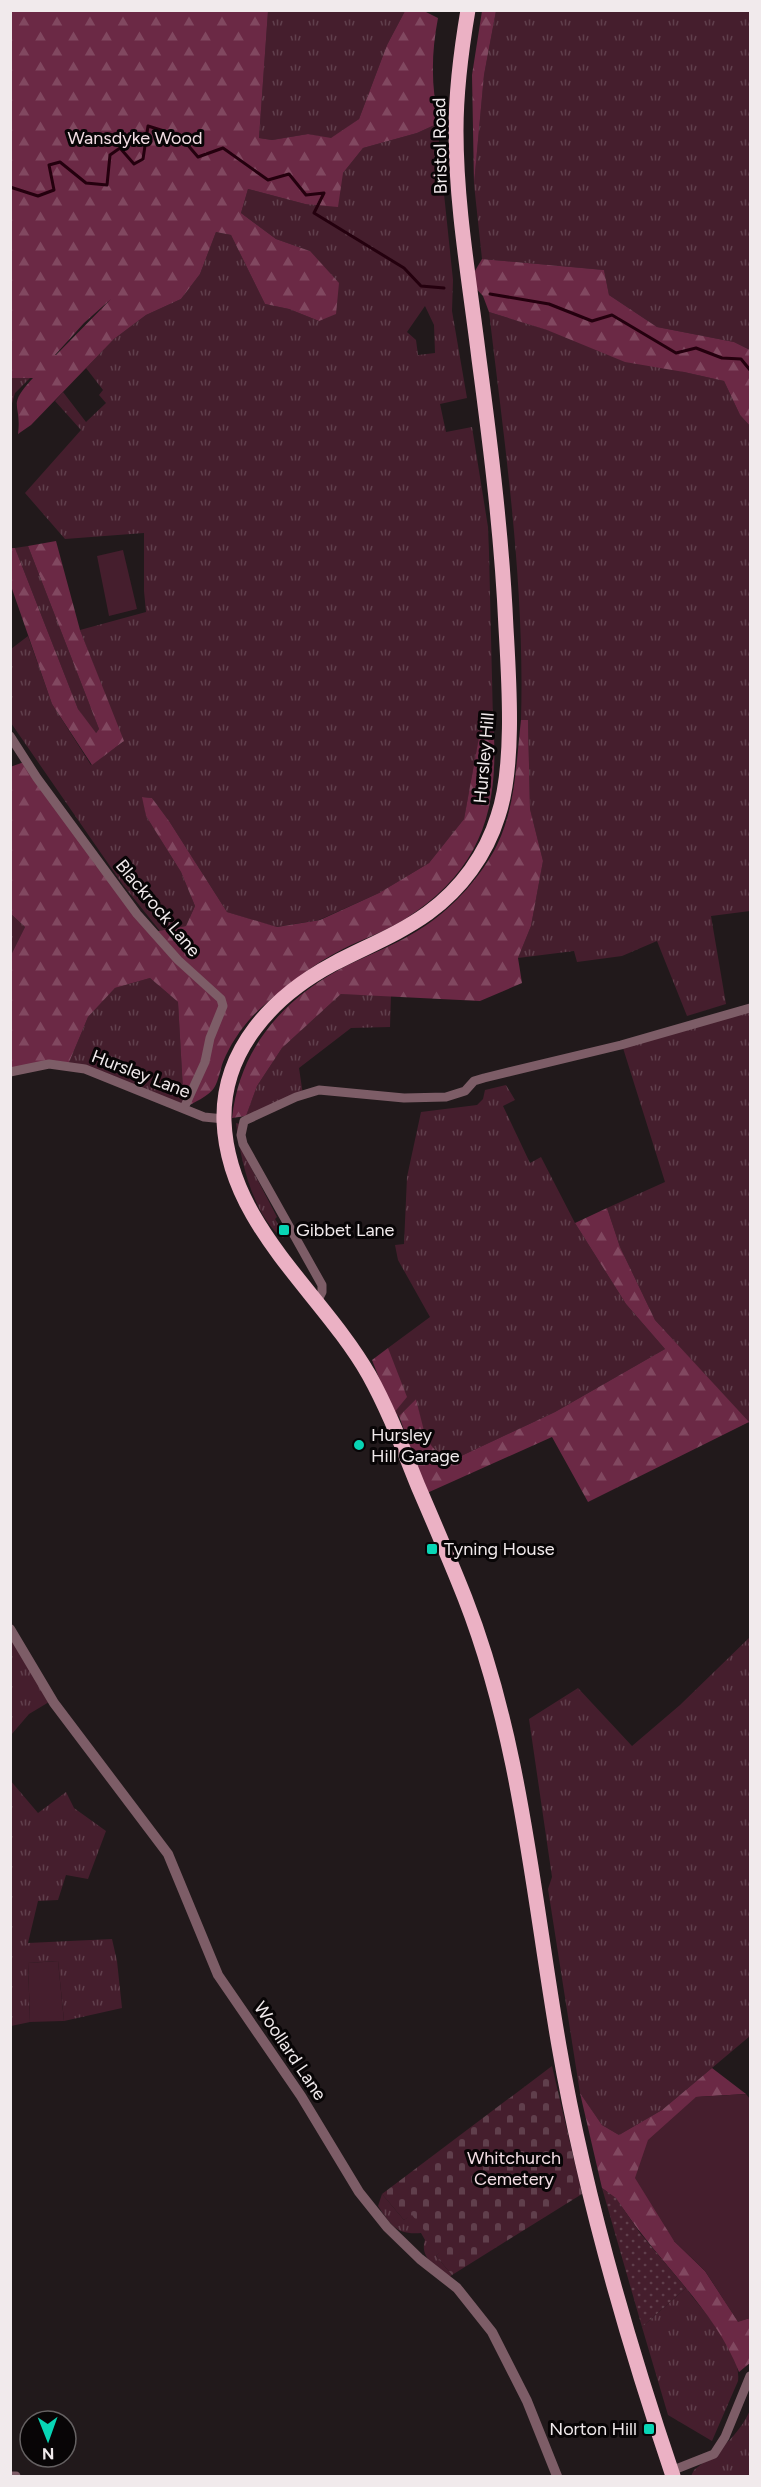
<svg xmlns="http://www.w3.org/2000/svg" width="761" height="2487" font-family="Figtree,sans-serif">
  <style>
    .grass { fill: url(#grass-tufts); fill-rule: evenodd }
    .forest { fill: url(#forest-firs); fill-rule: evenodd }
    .cemetery { fill: url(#cemetery-stones) }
    .garden { fill: url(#garden-dots) }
    .pitch { fill: #451e2d }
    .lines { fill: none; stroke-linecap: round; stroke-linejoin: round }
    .stream { stroke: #24000e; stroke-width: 3 }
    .minor { stroke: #7d5d67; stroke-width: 9 }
    .tertiary { stroke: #7d5d67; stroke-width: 10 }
    .trunk { stroke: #ebb1c4; stroke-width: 15 }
    .poi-dot { fill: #08d5b5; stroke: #080506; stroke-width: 2 }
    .labels { text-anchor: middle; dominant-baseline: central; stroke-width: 6; stroke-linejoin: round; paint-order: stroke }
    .park-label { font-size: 18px; fill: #f3dde4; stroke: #080506 }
    .street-label { font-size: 18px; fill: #f1eaec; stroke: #080506 }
    .poi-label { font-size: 18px; fill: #f1eaec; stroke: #080506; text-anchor: start }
  </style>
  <defs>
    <pattern id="grass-tufts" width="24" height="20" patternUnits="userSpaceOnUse" patternTransform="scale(1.5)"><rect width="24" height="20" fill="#451e2d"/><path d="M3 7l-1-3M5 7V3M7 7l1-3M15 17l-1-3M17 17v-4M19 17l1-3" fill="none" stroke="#603f4c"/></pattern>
    <pattern id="forest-firs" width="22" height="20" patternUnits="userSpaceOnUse" patternTransform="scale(1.5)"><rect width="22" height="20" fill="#6b2945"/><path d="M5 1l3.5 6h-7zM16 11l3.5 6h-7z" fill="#814860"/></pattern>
    <pattern id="cemetery-stones" width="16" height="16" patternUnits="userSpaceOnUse" patternTransform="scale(1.5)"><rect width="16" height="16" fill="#451e2d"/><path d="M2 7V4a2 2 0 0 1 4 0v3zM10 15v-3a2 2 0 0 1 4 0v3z" fill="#603f4c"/></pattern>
    <pattern id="garden-dots" width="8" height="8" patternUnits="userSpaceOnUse" patternTransform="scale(1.5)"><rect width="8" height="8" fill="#451e2d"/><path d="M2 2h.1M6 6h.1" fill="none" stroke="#603f4c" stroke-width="1.8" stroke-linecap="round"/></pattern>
  </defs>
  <rect width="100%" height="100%" fill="#21191b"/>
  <path class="grass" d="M268,11H405L387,45L359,119L331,139L308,134L272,140L259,138Z
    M496,11H750V350L734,342L657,327L609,295L604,270L482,259L474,184L484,75Z
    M439,123V146L453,280L452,311L467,398L440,404L446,432L472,427L488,527L489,552L493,721L482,722L464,819L429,863L379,893L319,920L276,927L227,912L169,821L152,798L143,797L146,816L181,872L195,906L186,926L160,931L123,885L11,723V649L28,636L52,704L91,765L123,742L80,630L146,612L144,591V533L65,539L25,493L81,430L55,401L63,392L86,422L106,403L99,395L103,390L86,368L114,339L146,315L181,299L200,274L216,232L231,235L265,304L289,309L319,321L310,251L276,239L241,213L248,189L305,204L343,173L363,148L417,133ZM425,306L434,325L435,353L418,355L416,340L407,332Z
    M489,312L684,372L724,381L740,415L750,426V911L711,916L726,1004L687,1016L657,941L622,956L577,962L574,951L518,958L531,926L543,861L530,809L528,720H521C525,583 505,447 489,312Z
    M10,378H30L15,393L11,407Z
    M28,546L99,729L95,734L78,709L15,548Z
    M11,914L25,927L11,955Z
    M150,978L178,1002L184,1108L68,1065L88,1017L115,988Z
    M341,994L391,995L390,1027L351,1028L299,1068L303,1095L244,1121L257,1086L282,1048Z
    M750,1009V1424L655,1320L620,1247L607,1208L665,1182L623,1048Z
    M506,1085L515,1100L503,1106L530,1163L541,1157L575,1223L626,1304L665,1349L555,1412L459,1457L434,1450L425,1439L416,1399L399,1416L393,1414L388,1348L430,1317L398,1260L395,1245L404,1244L407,1177L421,1112L477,1105L483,1099L485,1090Z
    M236,1123L240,1124L244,1154L277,1217L275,1219L285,1236L283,1238C253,1217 240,1158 236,1123Z
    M10,1637L49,1702L29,1714L11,1735Z
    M750,1637V2036L662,2110L619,2135L602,2125L580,2093L548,1889L552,1877L529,1719L578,1688L632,1746L680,1705Z
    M10,1780L38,1813L66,1792L74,1808L106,1831L88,1879L66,1875L58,1900L38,1901L28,1943L112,1939L117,1961L122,2008L64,2021L58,1961L28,1963L30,2022L11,2026Z
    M382,2194L404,2220L412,2214L442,2251L436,2256L452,2275L449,2277C437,2267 419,2258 425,2240L421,2233C396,2235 391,2225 378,2206Z
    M686,2288C703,2312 742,2351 738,2381L712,2441L668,2415L642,2327Z
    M750,2410V2476H691L694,2470C717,2452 739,2436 750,2410Z"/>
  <path class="forest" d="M11,10L268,11L259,138L272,140L308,134L331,138L359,119L387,45L405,11H424L438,18C431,54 431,87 439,123L417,133L363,148L343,173L338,207L305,204L248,189L241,213L276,239L310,251L339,283L336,314L319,321L289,309L265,304L231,235L216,232L200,274L181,299L146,315L114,339L31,425L18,434C22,402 6,407 33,378H11ZM111,299L56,355H55L84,323Z
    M482,11H496L484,75L474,184L472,75Z
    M482,259L604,270L609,295L657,327L734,342L750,350V426L740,415L724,381L684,372L625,362L547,330L489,312L483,296L469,281Z
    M56,541L80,630L124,741L92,765L52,704L11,586V548H15L78,709L96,733L99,729L28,546Z
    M521,720H528L530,809L543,861L531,926L518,958L522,983L480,1001L341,994L282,1048L257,1086L246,1116L232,1118C240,1046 285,997 348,965C374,953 401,942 425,926C454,907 482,875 497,845C516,806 516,762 521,720Z
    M482,721H493C500,808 482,870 405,919C386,931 363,939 343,949C313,964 287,985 262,1007C246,1021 231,1042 223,1062C220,1070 219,1080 214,1088C209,1096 193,1103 184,1108L178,1002L150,978L115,988L88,1017L68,1065L11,1072V955L25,927L11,914L10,767L27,761L153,932L186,926L195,906L181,872L146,816L142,797L152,798L169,821L227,912L277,927L320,920L379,893L429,863L464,819Z
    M607,1208L620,1247L655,1320L749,1422L588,1502L552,1437L427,1493L399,1416L416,1399L426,1439L435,1450L459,1457L555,1412L665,1349L626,1304L575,1223Z
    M388,1348L407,1397L393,1414L372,1360Z
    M712,2068L746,2094L696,2097L674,2241L705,2271L738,2321L750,2318V2363L739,2372C719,2319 675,2278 641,2233C628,2217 620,2200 602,2188L580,2093L602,2125L619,2135L662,2110Z"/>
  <path class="cemetery" d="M552,2066L582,2194L452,2275L436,2256L441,2251L412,2215L404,2220L382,2194Z"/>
  <path class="garden" d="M602,2188L616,2198L640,2233L686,2288L642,2327Z"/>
  <path class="pitch" d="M123,550L137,609L109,616L97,556Z
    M58,1961L64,2021L30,2022L28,1963Z
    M746,2094L750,2099V2318L738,2322L705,2271L674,2241L635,2178L648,2140L696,2097Z"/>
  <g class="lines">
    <path class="stream" d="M10,187L38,196L54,190L49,165L60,162L86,183L107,185L110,155L120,148L134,164L143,159L148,126L180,136L198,157L223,148L268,180L289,174L306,195L324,193L314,213L404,268L421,286L444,288
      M490,294L549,304L592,321L612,315L676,353L696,348L722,358L741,359L750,370"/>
    <path class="minor" d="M10,736L37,778L137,914L178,960L221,999L223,1006L210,1038L205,1062L184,1108
      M10,1072L49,1064L85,1069L204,1117L224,1119
      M317,1302L322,1292V1285L243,1144L241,1135L244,1121L296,1097L319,1090L404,1098L446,1097L465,1091L474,1081L484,1078L621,1045L750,1008
      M671,2471L714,2454L725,2437L750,2376
      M10,2476H16"/>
    <path class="tertiary" d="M10,1629L54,1703L168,1854L218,1975L301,2096L359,2192L387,2227L420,2259L457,2288L492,2332L527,2401L557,2476"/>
    <path class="trunk" d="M468,10C461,51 456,91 456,131C456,207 470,284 479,359C491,449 502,538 506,628C509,681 515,766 498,816C486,855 461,889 428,913C399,934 365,947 333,964C273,996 222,1050 224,1121C228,1225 321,1291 369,1375C389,1411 403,1449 418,1486C434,1523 450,1560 465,1598C521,1741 533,1896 559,2046C584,2192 626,2337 673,2476"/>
  </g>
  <g class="poi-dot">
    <rect x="278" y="1224" width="12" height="12" rx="3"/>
    <circle cx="359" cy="1445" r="6"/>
    <rect x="426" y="1543" width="12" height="12" rx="3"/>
    <rect x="643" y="2423" width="12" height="12" rx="3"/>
  </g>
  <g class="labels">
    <g class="park-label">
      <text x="135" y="138">Wansdyke Wood</text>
      <text x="514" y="2158">Whitchurch<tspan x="514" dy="21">Cemetery</tspan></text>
    </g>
    <g class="street-label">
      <text transform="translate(440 146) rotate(-91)">Bristol Road</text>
      <text transform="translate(484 758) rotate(-85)">Hursley Hill</text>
      <text transform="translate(158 908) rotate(50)">Blackrock Lane</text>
      <text transform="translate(141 1074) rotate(21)">Hursley Lane</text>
      <text transform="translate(290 2051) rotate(56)">Woollard Lane</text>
    </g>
    <g class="poi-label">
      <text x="296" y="1230">Gibbet Lane</text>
      <text x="371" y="1435">Hursley<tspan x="371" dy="21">Hill Garage</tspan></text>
      <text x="444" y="1549">Tyning House</text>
      <text x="637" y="2429" text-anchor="end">Norton Hill</text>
    </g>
  </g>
  <rect width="761" height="2487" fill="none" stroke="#f1eaec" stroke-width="24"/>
  <g transform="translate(48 2439) rotate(179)"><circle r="28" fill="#080506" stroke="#656162" stroke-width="1.5"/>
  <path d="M0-4.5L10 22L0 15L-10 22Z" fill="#08d5b5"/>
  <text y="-9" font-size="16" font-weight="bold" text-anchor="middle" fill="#f1eaec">N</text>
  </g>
</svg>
